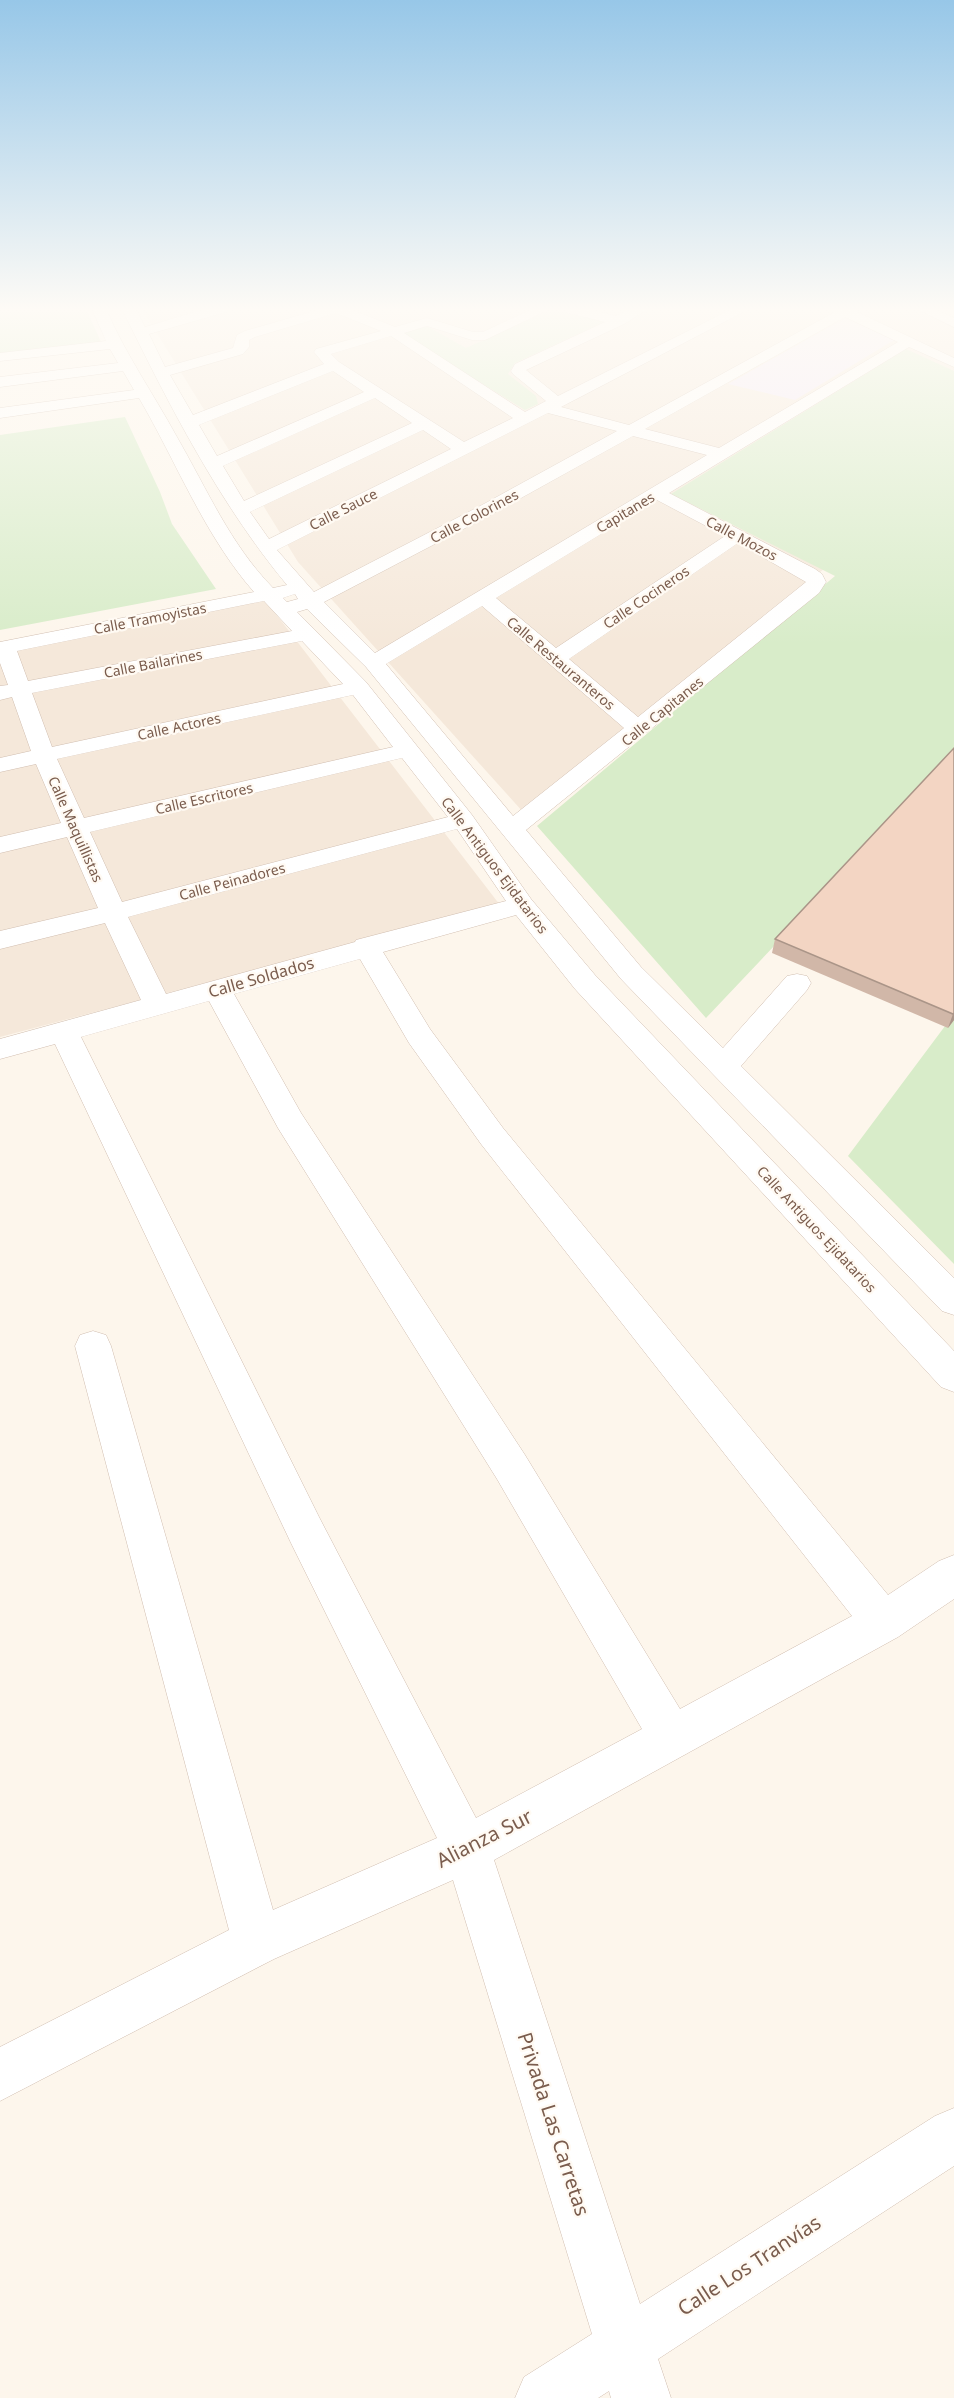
<svg xmlns="http://www.w3.org/2000/svg" width="954" height="2398" font-family="'Noto Sans',sans-serif">
  <style>
    .residential { fill: #f5e8da }
    .education { fill: #f3e8fa }
    .green { fill: #d8ecc9 }
    .lines { fill: none; stroke-linecap: round; stroke-linejoin: round }
    .minor-casing { stroke: #d1beb0; stroke-width: 1 }
    .minor { fill: #fff; fill-rule: evenodd }
    .wall { fill: #d1b7a8 }
    .shaded-wall { fill: #aa9588 }
    .building { fill: #f3d5c3; stroke: #aa9588; stroke-width: 1.5 }
    .labels { text-anchor: middle; dominant-baseline: central; stroke-width: 4.5; stroke-linejoin: round; paint-order: stroke }
    .far-street-label { font-size: 14px; fill: #7a5c4d; stroke: #fffaf3 }
    .street-label { font-size: 16px; fill: #7a5c4d; stroke: #fffaf3 }
    .near-street-label { font-size: 20px; fill: #7a5c4d; stroke: #fffaf3 }
  </style>
  <rect width="100%" height="100%" fill="#fdf6ec"/>
  <path class="residential" d="M142,309H914L954,327V464L523,812L298,562Z
    M259,592L500,905L0,1037V649Z"/>
  <path class="education" d="M845,318L894,340L795,400L728,384Z"/>
  <path class="green" d="M0,309H86L102,344L0,355Z
    M553,309L606,321L515,363L508,374L536,396L538,404L525,410L398,332L423,324L466,348Z
    M906,349L954,371V756L706,1018L537,826L835,576L671,494Z
    M125,417L160,492L172,524L216,589L0,630V435Z
    M954,1014V1264L848,1156Z"/>
  <g class="lines">
    <g class="minor-casing">
      <path id="minor" d="M92,309H106C126,355 153,393 177,437C207,489 230,544 273,588L287,585C219,503 169,405 122,309H136L145,327L205,309H227L226,312L149,334L165,367L233,348L237,335L245,331L321,309H350L395,327L427,318L473,332H483L532,309H550L485,340H472L427,326L404,333L525,412L546,401L513,374L511,371L515,364L605,322L565,312L564,309H588L616,316L631,309H648L624,324L526,370L558,396L732,309H749L561,407L629,425L835,312L833,309H856L855,311L954,358V367L909,347L669,493L815,569L822,574L826,582L819,593L526,830L641,967L723,1048L787,976L797,974L807,976L811,983L807,990L741,1066L954,1278V1315L942,1311L621,979L366,667L307,609L297,612L366,682L472,815L531,899L595,975L954,1351V1392L941,1387L575,989L516,915L383,952L430,1029L503,1128L888,1595L939,1561L954,1555V1599L898,1637L494,1860L640,2304L935,2116L954,2108V2166L658,2359L671,2398H611L609,2391L598,2398H515L524,2377L592,2334L453,1880L274,1959L0,2101V2047L229,1930L75,1346L80,1335L93,1331L106,1335L111,1346L273,1910L437,1838L291,1543L55,1044L0,1059V1039L141,1000L105,923L0,949V931L98,908L67,837L0,853V837L61,823L36,764L0,772V758L31,751L12,697L0,700V686L8,685L0,663V642L254,592C204,535 177,463 139,398L0,418V408L134,390L123,371L0,387V377L118,363L110,349L0,361V353L106,341ZM336,313L381,331L316,349L314,352L324,364L193,415L170,375L243,354L249,347V340L255,337ZM845,317L898,342L719,448L645,429ZM391,336L513,418L464,442L339,362L331,354ZM333,371L364,392L217,456L199,425ZM375,398L412,423L244,501L223,466ZM548,413L617,431L482,505L314,592L277,550ZM423,430L451,449L269,539L250,512ZM633,436L707,455L375,653L324,602L494,513ZM657,500L725,536L556,648L496,598ZM738,543L806,582L638,717L569,659ZM295,594L298,599L287,602L283,598ZM264,601L292,631L28,681L17,651ZM482,606L624,728L513,816L386,664ZM302,641L343,684L52,747L32,693ZM353,695L393,747L84,818L57,759ZM402,758L448,817L122,902L90,832ZM457,829L506,901L356,940L355,942L166,994L128,917ZM360,959L409,1043L481,1144L852,1616L680,1709L525,1455L301,1113L234,994ZM209,1001L278,1128L497,1479L642,1729L476,1818L319,1517L81,1037Z
        M917,309H935L954,318V327Z"/>
    </g>
    <use href="#minor" class="minor"/>
  </g>
  <path class="wall" d="M954,748V1020L948,1028L772,953L775,939Z"/>
  <path class="shaded-wall" d="M954,1013V1020L948,1028L953,1014Z"/>
  <path class="building" d="M954,748V1013L953,1014L775,939Z"/>
  <linearGradient id="sky" x2="0" y2="1"><stop stop-color="#97c7e8"/><stop offset="0.48" stop-color="#fefbf6"/><stop offset="1" stop-color="#fefbf6" stop-opacity="0"/></linearGradient>
  <rect width="954" height="645" fill="url(#sky)"/>
  <g class="labels">
    <g class="far-street-label">
      <text transform="translate(343 509) rotate(-27)">Calle Sauce</text>
      <text transform="translate(625 512) rotate(-31)">Capitanes</text>
      <text transform="translate(474 516) rotate(-28)">Calle Colorines</text>
      <text transform="translate(742 538) rotate(28)">Calle Mozos</text>
      <text transform="translate(646 597) rotate(-34)">Calle Cocineros</text>
      <text transform="translate(150 618) rotate(-11)">Calle Tramoyistas</text>
      <text transform="translate(153 663) rotate(-11)">Calle Bailarines</text>
      <text transform="translate(561 663) rotate(40)">Calle Restauranteros</text>
      <text transform="translate(662 711) rotate(-39)">Calle Capitanes</text>
      <text transform="translate(179 726) rotate(-12)">Calle Actores</text>
      <text transform="translate(204 798) rotate(-13)">Calle Escritores</text>
      <text transform="translate(76 829) rotate(66)">Calle Maquillistas</text>
      <text transform="translate(495 865) rotate(53)">Calle Antiguos Ejidatarios</text>
      <text transform="translate(232 881) rotate(-15)">Calle Peinadores</text>
      <text transform="translate(817 1229) rotate(47)">Calle Antiguos Ejidatarios</text>
    </g>
    <g class="street-label">
      <text transform="translate(261 977) rotate(-16)">Calle Soldados</text>
    </g>
    <g class="near-street-label">
      <text transform="translate(484 1838) rotate(-27)">Alianza Sur</text>
      <text transform="translate(554 2124) rotate(72)">Privada Las Carretas</text>
      <text transform="translate(749 2265) rotate(-33)">Calle Los Tranvías</text>
    </g>
  </g>
</svg>
